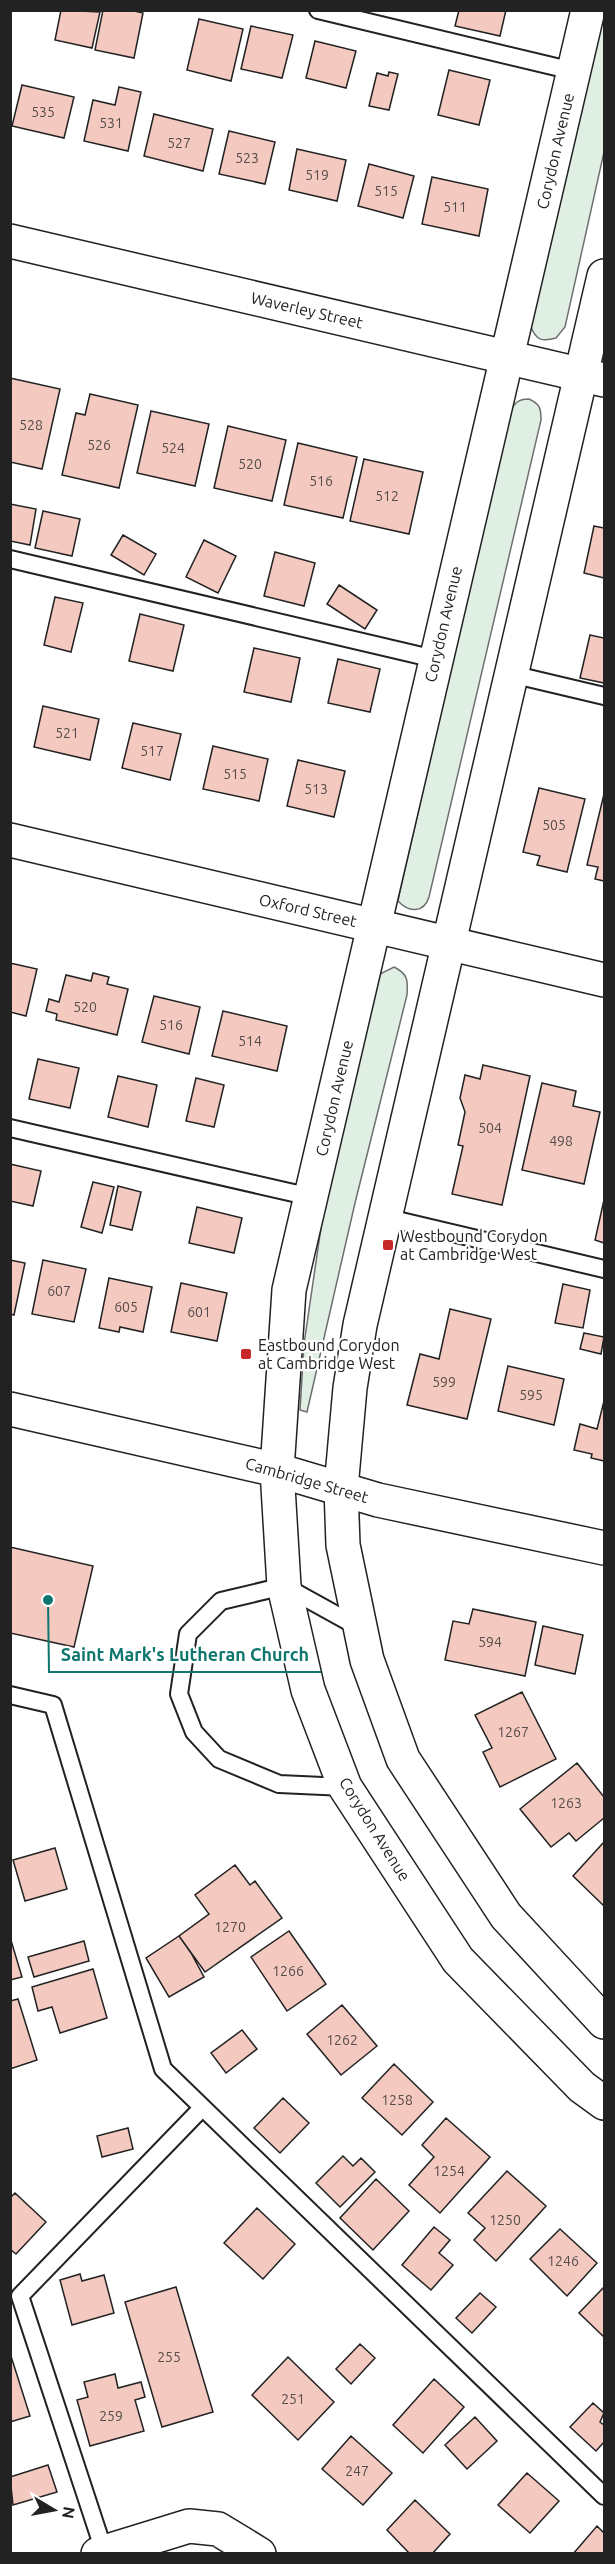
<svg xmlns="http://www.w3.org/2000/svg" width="615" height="2564" font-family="Ubuntu,sans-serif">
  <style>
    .green { fill: #e0efe3; stroke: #6f6f6f; stroke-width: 1.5 }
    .building { fill: #f3c9c0; stroke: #222; stroke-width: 1.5 }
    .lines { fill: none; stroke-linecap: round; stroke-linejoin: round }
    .lane-casing { stroke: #222; stroke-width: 20 }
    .street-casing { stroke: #222; stroke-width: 36 }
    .secondary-casing { stroke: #222; stroke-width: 36 }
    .lane { stroke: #fff; stroke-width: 16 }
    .street { stroke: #fff; stroke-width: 33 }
    .secondary { stroke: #fff; stroke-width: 33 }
    .poi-dot { fill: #c62828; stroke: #fff; stroke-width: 2 }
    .labels { text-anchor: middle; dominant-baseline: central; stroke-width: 4.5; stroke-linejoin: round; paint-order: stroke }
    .number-label { font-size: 14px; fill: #564c4a }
    .street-label { font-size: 16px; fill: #222; stroke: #fff }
    .poi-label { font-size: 16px; fill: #222; stroke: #fff; text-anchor: start }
    .leader { fill: none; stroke: #0f766e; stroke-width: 2 }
    .callout-dot { fill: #0f766e; stroke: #fff; stroke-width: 2 }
    .callout-label { font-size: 18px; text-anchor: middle; font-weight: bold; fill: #0f766e; stroke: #fff; stroke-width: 4.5; stroke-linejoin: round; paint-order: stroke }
  </style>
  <rect width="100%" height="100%" fill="#fff"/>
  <path class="green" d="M604,13V152L565,327L556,338C542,342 536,340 531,327Z
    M529,399C540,404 541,408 541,420L429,897C424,913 409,913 398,901L400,891L510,413C514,403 518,399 529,399Z
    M394,967C408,974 408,980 407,995L355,1203L307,1412L300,1410L304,1344L322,1221L376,988L380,974Z"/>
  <path class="building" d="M61,10L100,12L92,48L55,40Z
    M103,10H130L143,13L134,58L95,50Z
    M459,10H506L500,36L455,26Z
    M199,19L243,29L231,81L187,70Z
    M251,26L293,35L282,78L241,69Z
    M315,41L356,51L346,88L306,78Z
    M449,70L490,80L479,125L438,115Z
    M389,72L398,74L389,110L369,106L377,73L388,76Z
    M22,85L74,97L64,138L12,126Z
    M119,87L141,92L128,151L84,141L93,100L115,105Z
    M154,114L213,129L203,171L144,156Z
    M229,131L275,142L265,184L219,174Z
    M297,149L346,160L337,201L289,190Z
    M369,164L414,176L403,218L358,206Z
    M432,177L488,189L479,236L422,224Z
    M10,378L60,389L42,469L10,462Z
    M90,394L138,405L119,488L62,475L76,413L85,415Z
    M151,411L209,424L195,486L137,473Z
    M228,426L286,440L272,501L214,488Z
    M298,443L357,457L343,518L284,505Z
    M364,459L423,472L409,534L350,521Z
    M10,504L36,509L30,545L10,541Z
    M43,511L80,519L72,556L35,548Z
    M594,526L604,528V578L584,573Z
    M123,535L156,554L144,575L111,555Z
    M204,540L236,556L218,593L186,577Z
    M275,552L315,563L304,606L264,596Z
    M339,585L377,610L365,629L327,604Z
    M55,597L83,603L71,652L44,645Z
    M140,614L184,625L173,671L129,661Z
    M590,635L604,638V683L580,678Z
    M254,648L300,658L291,702L244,692Z
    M338,659L380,669L370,712L328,703Z
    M43,706L99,719L90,760L34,747Z
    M133,723L181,734L170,780L122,768Z
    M213,746L268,759L259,801L203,789Z
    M298,760L345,771L334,817L287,806Z
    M539,788L585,799L567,872L537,865L540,856L523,852Z
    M604,794V881L595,879L598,867L587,865Z
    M10,963L37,969L26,1016L10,1012Z
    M93,973L109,977L107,984L128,989L117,1035L56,1020L57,1014L46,1011L49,999L59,1002L66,975L91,981Z
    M154,996L200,1007L189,1054L142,1042Z
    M223,1011L287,1026L277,1071L212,1056Z
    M38,1059L79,1068L70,1108L29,1099Z
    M483,1065L530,1076L502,1205L452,1194L463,1146L458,1145L465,1112L460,1098L465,1075L480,1079Z
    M118,1076L157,1085L148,1127L108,1117Z
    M196,1078L224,1085L214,1127L186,1121Z
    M542,1083L576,1091L573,1106L600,1112L584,1184L522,1170Z
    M10,1164L41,1171L33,1206L10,1201Z
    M93,1182L114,1187L102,1233L81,1227Z
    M118,1186L141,1192L132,1230L110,1225Z
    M604,1200V1243L595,1240Z
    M197,1207L242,1218L234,1253L189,1243Z
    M10,1260L25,1263L14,1315L10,1314Z
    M43,1260L86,1269L74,1322L32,1314Z
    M109,1278L152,1287L143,1332L120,1327L119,1332L99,1328Z
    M181,1283L227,1293L217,1341L171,1332Z
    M563,1284L590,1290L583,1328L555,1323Z
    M450,1309L491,1319L467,1419L407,1405L420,1354L439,1359Z
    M584,1333L604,1337L601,1354L580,1349Z
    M508,1366L564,1379L554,1425L498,1411Z
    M604,1401V1461L591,1458L592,1454L574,1450L580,1424L597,1429Z
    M10,1547L93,1566L74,1647L10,1633Z
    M473,1609L536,1622L525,1676L445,1660L453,1621L469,1624Z
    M543,1626L583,1635L575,1674L535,1665Z
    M522,1692L556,1759L500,1787L483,1752L492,1748L475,1715Z
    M577,1763L604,1797V1818L576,1841L569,1833L551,1847L520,1809Z
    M604,1842V1906L573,1876Z
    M55,1848L67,1889L25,1901L13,1860Z
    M235,1865L250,1885L255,1881L282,1918L205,1972L179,1936L209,1914L195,1895Z
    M289,1931L326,1984L287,2011L251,1957Z
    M179,1936L191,1953L204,1977L169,1997L146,1958Z
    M10,1937L22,1977L10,1980Z
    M84,1941L89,1961L34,1977L28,1957Z
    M93,1969L107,2018L60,2033L52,2007L38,2011L32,1987Z
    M18,1999L37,2060L10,2069V2001Z
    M342,2005L377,2046L341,2075L307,2034Z
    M242,2030L257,2049L226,2073L211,2053Z
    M394,2064L433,2102L402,2135L362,2098Z
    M283,2098L309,2123L280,2153L254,2128Z
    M446,2118L490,2157L440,2213L409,2185L434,2157L422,2145Z
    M128,2128L133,2149L102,2157L97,2136Z
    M343,2156L353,2166L361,2158L375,2172L340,2207L316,2183Z
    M507,2171L546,2206L496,2261L474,2240L485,2228L468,2213Z
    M376,2179L409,2211L373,2250L340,2218Z
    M15,2193L46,2222L16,2254L10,2249V2198Z
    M257,2208L295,2244L263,2279L224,2243Z
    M434,2227L450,2240L439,2253L453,2265L431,2290L402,2265Z
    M560,2229L597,2263L567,2296L530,2259Z
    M80,2274L82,2281L104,2275L114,2313L72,2325L60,2280Z
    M176,2287L213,2412L162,2427L125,2302Z
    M604,2287V2337L579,2313Z
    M480,2293L496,2307L472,2333L456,2318Z
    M360,2344L375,2358L351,2384L336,2369Z
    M10,2353L30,2416L10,2422Z
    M288,2357L334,2402L298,2440L252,2395Z
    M115,2374L118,2388L141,2382L145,2397L135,2400L144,2431L90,2446L77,2400L88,2397L84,2382Z
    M434,2379L464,2407L423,2453L393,2425Z
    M593,2403L604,2413L600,2422L604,2425V2442L596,2451L570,2427Z
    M475,2417L497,2441L467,2469L445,2445Z
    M351,2436L392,2473L363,2505L322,2469Z
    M48,2465L57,2492L13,2505L10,2477Z
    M527,2473L559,2501L530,2533L498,2505Z
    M415,2500L450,2534L432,2554H410L387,2530Z
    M597,2526L604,2533V2554H573Z"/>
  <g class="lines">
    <g class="lane-casing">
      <path id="lane" d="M318,10L573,71
        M10,559L435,659
        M511,674L604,696
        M10,1128L311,1197
        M384,1217L604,1269
        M10,1695L53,1705L163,2069L604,2496
        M345,1787L279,1784L219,1759L194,1732L179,1694L188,1634L221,1601L284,1586L360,1628
        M105,2554L20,2296L202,2108"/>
    </g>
    <g class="street-casing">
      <path id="street" d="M10,241L604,380
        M10,840L604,980
        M277,1470L378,1500L604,1548
        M98,2554L189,2526L218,2529L259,2554"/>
    </g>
    <g class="secondary-casing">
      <path id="secondary" d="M588,10L289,1290L277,1470L284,1586L308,1690L345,1787L458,1960L582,2087L604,2103
        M604,276L360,1325L350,1388L341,1488L343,1545L367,1660L403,1759L506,1916L604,2022
        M10,1409L277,1470"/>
    </g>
    <use href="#lane" class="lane"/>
    <use href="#street" class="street"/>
    <use href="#secondary" class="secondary"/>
  </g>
  <g class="poi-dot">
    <rect x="382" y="1239" width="12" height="12" rx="3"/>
    <rect x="240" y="1348" width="12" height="12" rx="3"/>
  </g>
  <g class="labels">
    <g class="number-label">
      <text x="43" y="112">535</text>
      <text x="111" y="123">531</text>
      <text x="179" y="143">527</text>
      <text x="247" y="158">523</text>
      <text x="317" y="175">519</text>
      <text x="386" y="191">515</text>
      <text x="455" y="207">511</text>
      <text x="31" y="425">528</text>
      <text x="99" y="445">526</text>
      <text x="173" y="448">524</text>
      <text x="250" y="464">520</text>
      <text x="321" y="481">516</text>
      <text x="387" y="496">512</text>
      <text x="67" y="733">521</text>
      <text x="152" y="751">517</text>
      <text x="235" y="774">515</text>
      <text x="316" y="789">513</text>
      <text x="554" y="825">505</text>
      <text x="85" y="1007">520</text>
      <text x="171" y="1025">516</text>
      <text x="250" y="1041">514</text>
      <text x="490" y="1128">504</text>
      <text x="561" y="1141">498</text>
      <text x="59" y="1291">607</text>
      <text x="126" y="1307">605</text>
      <text x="199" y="1312">601</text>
      <text x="444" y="1382">599</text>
      <text x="531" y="1395">595</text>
      <text x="490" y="1642">594</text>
      <text x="513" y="1732">1267</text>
      <text x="566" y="1803">1263</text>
      <text x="230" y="1927">1270</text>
      <text x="288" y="1971">1266</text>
      <text x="342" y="2040">1262</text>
      <text x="397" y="2100">1258</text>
      <text x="449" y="2171">1254</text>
      <text x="505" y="2220">1250</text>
      <text x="563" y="2261">1246</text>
      <text x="169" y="2357">255</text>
      <text x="293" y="2399">251</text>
      <text x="111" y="2416">259</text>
      <text x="357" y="2471">247</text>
    </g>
    <g class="street-label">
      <text transform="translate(555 151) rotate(-77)">Corydon Avenue</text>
      <text transform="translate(307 310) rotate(13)">Waverley Street</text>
      <text transform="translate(443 624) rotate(-77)">Corydon Avenue</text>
      <text transform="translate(308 910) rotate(13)">Oxford Street</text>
      <text transform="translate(334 1098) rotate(-77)">Corydon Avenue</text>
      <text transform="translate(307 1480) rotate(16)">Cambridge Street</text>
      <text transform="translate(375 1829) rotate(58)">Corydon Avenue</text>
    </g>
    <g class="poi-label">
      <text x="400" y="1236">Westbound Corydon<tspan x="400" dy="18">at Cambridge West</tspan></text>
      <text x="258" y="1345">Eastbound Corydon<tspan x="258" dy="18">at Cambridge West</tspan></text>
    </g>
  </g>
  <path class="leader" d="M48 1600L49 1672H321"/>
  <circle class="callout-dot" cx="48" cy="1600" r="6"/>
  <g class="callout-label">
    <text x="185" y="1661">Saint Mark's Lutheran Church</text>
  </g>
  <rect width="615" height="2564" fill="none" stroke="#222222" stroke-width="24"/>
  <g transform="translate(54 2510) rotate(100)" stroke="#ffffff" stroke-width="4.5" paint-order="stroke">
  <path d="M0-4.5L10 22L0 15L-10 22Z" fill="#222222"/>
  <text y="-9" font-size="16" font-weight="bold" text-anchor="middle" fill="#222222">N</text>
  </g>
</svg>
